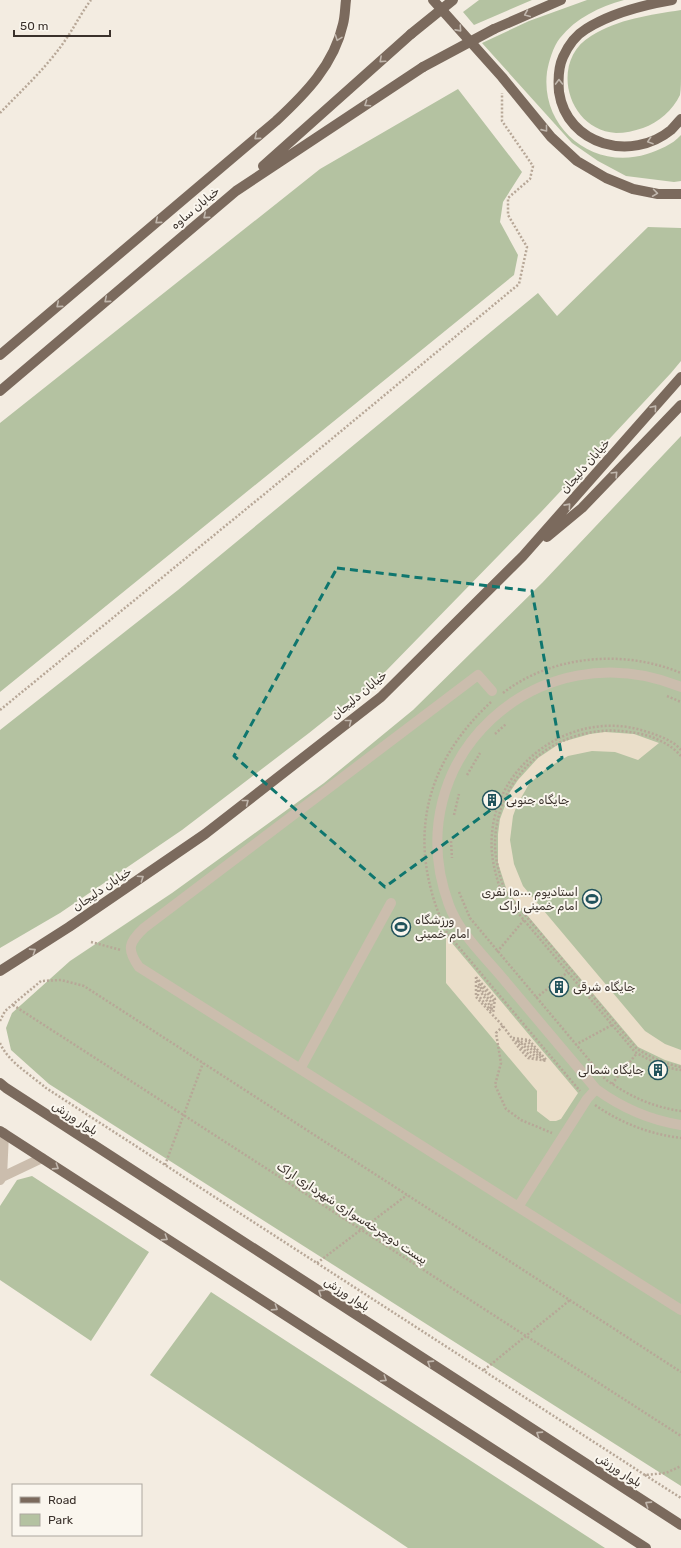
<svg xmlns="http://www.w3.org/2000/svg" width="681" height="1548" font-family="Rubik,'Noto Sans Arabic',sans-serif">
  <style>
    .green { fill: #b4c2a1 }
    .plaza { fill: #eadec9 }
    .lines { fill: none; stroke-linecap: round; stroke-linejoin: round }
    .path { stroke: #b7a797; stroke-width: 2.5; stroke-dasharray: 2 2; stroke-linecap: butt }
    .minor { stroke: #cbbdad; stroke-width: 10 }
    .major { stroke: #7b6a5d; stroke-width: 10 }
    .major-bridge { stroke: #7b6a5d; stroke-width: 10 }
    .oneway { stroke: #c1b7ad }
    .marked { fill: none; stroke: #0f766e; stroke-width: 3; stroke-dasharray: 8 5; stroke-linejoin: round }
    .labels { text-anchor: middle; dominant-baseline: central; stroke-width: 4; stroke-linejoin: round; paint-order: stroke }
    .street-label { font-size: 12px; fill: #3a312b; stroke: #faf6ee }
    .poi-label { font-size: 12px; fill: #3a312b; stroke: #faf6ee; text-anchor: start }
  </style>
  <rect width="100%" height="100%" fill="#f3ece1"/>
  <path class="green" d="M479,0H532L474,25L463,12Z
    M587,0H624C599,7 576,18 560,38C553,47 549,61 547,72C540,128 593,171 647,154C659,150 672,145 681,135V181L674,182L626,176L598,161L572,143L482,43L529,21Z
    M681,10C681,31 681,52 681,74C681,80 681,89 680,95C673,110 658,123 643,128C634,131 625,133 616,133C567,130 549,61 591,36C618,19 650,15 681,10Z
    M458,89L522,172L503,202L500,222L518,255L514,275L0,692V423L320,169Z
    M648,227L681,228V361L671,373L542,511L383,674L309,733L182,830L60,913L0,948V730L178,590L538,293L557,316Z
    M681,436V1486L49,1084L11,1050L6,1028L12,1013L70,961L172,893L324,783L413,710L543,582Z
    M32,1176L149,1252L91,1341L0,1280V1206L17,1180Z
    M211,1292L605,1548H408L150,1375Z"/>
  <path class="plaza" d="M605,732L634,734L659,743L638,760L615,752L592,751L568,756L547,768L529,784L517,805L513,816L510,840L514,864L523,886L645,1031L665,1044L681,1050V1065L665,1060L638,1047L507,891L498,863V834L500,819L510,792L518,780L538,758L562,742L590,734Z
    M446,936L578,1093L561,1119L556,1121H550L537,1111V1091L446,983Z"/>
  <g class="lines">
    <path class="path" d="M0,113C22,90 46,68 64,42C74,28 81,13 91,0
      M503,693C552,655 624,649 681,673
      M667,696L681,702
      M491,702C421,767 406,846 447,933L580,1091
      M0,710L311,456L519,284L527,247L508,215V198L530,179L533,166L502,121V93
      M495,734L506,724
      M681,750C672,739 654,734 641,730C572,710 497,763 492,834C490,855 495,874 502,894L635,1052C649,1060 664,1068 681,1070
      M681,756C669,742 648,734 630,732C559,721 494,774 495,847C496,863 500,877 505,891L637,1049C651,1057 665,1064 681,1067
      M467,775L480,753
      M454,815L459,794
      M451,841L452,858
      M459,892L470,918L605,1079C629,1096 652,1107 681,1111
      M91,942L121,950
      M497,952L524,920
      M476,977V997L503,1026L519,1048L528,1058L547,1061
      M476,977L495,999L493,1014
      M477,980L483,992L491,1002L492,1010
      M480,984L493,1000V1004
      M478,986C481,995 488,1000 491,1009
      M478,990V995L491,1011
      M536,998L568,972
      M13,1005L681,1436
      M0,1021L5,1011L41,981L61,980L84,986L681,1372
      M503,1026L496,1033L501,1063L495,1085L506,1109L521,1120L552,1133
      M513,1038L529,1040L547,1061
      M517,1040C528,1044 534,1053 544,1060
      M516,1041L530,1056L534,1058
      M518,1041C526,1046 530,1054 539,1058
      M525,1041H527L541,1056
      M0,1043C8,1062 31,1075 46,1088L645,1475L666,1473L681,1466
      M575,1045L612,1025
      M612,1084L637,1053
      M595,1105C621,1123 649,1134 681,1138
      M165,1165L203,1063
      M317,1263L407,1195
      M484,1370L570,1300
      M645,1475L681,1498"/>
    <path class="minor" d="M681,687C539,628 395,759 449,905C459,932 482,954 500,975C532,1013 564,1051 596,1089C622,1108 649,1120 681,1125
      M492,691L478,675L144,928C129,942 126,949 139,967L681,1310
      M300,1069L391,903
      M2,1177L42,1158
      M0,1180L2,1177L4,1133
      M518,1207L587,1099L596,1089"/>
    <path class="major" d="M433,0L502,77L551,137L577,161L606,178L633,189L658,194H681
      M672,0C643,5 611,13 586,29C576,35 568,46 563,57C558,68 558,80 559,92C567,146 632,162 671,130C674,127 678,122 681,119
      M494,29L561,0
      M263,166L411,34
      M0,355L276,121C305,94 334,65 343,24C345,17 345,8 346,0
      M0,391L236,191L423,67
      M547,537L582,508L681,405
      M0,971L69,927L205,834L381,697L523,556L681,377
      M0,1083L6,1088L681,1525
      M0,1131L646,1548"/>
    <path class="major-bridge" d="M411,34L453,0
      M423,67L494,29"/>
  </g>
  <defs><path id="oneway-chevron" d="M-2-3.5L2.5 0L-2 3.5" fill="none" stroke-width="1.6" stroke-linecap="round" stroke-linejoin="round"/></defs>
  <g class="oneway">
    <use href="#oneway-chevron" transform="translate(527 14) rotate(157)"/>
    <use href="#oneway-chevron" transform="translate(459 29) rotate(48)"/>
    <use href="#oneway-chevron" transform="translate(338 38) rotate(110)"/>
    <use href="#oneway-chevron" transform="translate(382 60) rotate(138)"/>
    <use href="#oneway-chevron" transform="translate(559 82) rotate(-91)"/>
    <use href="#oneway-chevron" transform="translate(367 104) rotate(146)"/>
    <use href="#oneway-chevron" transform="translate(545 129) rotate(51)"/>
    <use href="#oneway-chevron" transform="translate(257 137) rotate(140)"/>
    <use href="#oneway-chevron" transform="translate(650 141) rotate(161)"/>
    <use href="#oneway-chevron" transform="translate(655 193) rotate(8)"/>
    <use href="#oneway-chevron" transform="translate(206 216) rotate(140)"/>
    <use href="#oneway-chevron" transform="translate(158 221) rotate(140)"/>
    <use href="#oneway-chevron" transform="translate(107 300) rotate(140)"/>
    <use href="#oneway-chevron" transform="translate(59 305) rotate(140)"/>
    <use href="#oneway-chevron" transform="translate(654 408) rotate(-49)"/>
    <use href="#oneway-chevron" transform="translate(615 474) rotate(-46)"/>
    <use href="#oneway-chevron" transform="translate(568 506) rotate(-48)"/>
    <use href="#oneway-chevron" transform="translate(349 722) rotate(-38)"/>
    <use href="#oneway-chevron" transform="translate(246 802) rotate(-38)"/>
    <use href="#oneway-chevron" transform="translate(141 878) rotate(-34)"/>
    <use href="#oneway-chevron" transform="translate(33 951) rotate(-33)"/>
    <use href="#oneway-chevron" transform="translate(56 1167) rotate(33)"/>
    <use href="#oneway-chevron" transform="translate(165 1238) rotate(33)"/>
    <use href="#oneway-chevron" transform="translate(321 1292) rotate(-147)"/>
    <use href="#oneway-chevron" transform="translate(275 1308) rotate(33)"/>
    <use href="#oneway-chevron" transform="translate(430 1363) rotate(-147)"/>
    <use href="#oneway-chevron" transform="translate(384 1379) rotate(33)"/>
    <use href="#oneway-chevron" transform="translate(539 1434) rotate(-147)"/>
    <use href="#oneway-chevron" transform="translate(648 1504) rotate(-147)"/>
  </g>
  <path class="marked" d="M337,568L532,591L562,758L385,887L234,756Z"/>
  <defs>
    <g id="building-ring" transform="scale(1)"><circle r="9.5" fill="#faf6ee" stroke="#21525b" stroke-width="1.5"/><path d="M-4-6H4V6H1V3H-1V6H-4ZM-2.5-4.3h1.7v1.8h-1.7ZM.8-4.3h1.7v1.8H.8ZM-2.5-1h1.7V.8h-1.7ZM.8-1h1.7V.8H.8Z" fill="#21525b"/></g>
    <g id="stadium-ring" transform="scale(1)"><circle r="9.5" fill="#faf6ee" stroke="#21525b" stroke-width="1.5"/><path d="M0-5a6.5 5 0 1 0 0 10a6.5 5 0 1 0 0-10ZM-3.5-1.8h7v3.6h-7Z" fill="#21525b"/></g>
  </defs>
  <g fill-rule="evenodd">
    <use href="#building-ring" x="492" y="800"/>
    <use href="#stadium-ring" x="592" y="899"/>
    <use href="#stadium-ring" x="401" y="927"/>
    <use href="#building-ring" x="559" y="987"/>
    <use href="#building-ring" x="658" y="1070"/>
  </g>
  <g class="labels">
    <g class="street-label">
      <text transform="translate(195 208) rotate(-40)">خیابان ساوه</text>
      <text transform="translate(585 466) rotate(-49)">خیابان دلیجان</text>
      <text transform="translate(359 695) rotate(-40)">خیابان دلیجان</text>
      <text transform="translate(102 889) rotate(-34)">خیابان دلیجان</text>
      <text transform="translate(75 1118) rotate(33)">بلوار ورزش</text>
      <text transform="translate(352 1213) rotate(33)">پیست دوچرخه‌سواری شهرداری اراک</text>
      <text transform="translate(347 1294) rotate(33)">بلوار ورزش</text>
      <text transform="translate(619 1470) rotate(33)">بلوار ورزش</text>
    </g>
    <g class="poi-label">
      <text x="506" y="800">جایگاه جنوبی</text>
      <text x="578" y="892" text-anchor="end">استادیوم ۱۵۰۰۰ نفری<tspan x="578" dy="14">امام خمینی اراک</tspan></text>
      <text x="415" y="920">ورزشگاه<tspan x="415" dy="14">امام خمینی</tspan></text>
      <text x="573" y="987">جایگاه شرقی</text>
      <text x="644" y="1070" text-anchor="end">جایگاه شمالی</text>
    </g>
  </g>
  <rect x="12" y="1484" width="130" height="52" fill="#faf6ee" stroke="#ada7a0"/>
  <rect x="20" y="1497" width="20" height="6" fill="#7b6a5d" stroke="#ada7a0"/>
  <text x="48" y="1504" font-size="12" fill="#3a312b">Road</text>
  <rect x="20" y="1514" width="20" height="12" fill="#b4c2a1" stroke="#ada7a0"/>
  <text x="48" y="1524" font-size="12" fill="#3a312b">Park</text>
  <path d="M14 30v6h96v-6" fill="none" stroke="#3a312b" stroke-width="2"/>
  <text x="20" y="30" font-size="12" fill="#3a312b" stroke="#faf6ee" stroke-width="3" paint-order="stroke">50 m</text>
</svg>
